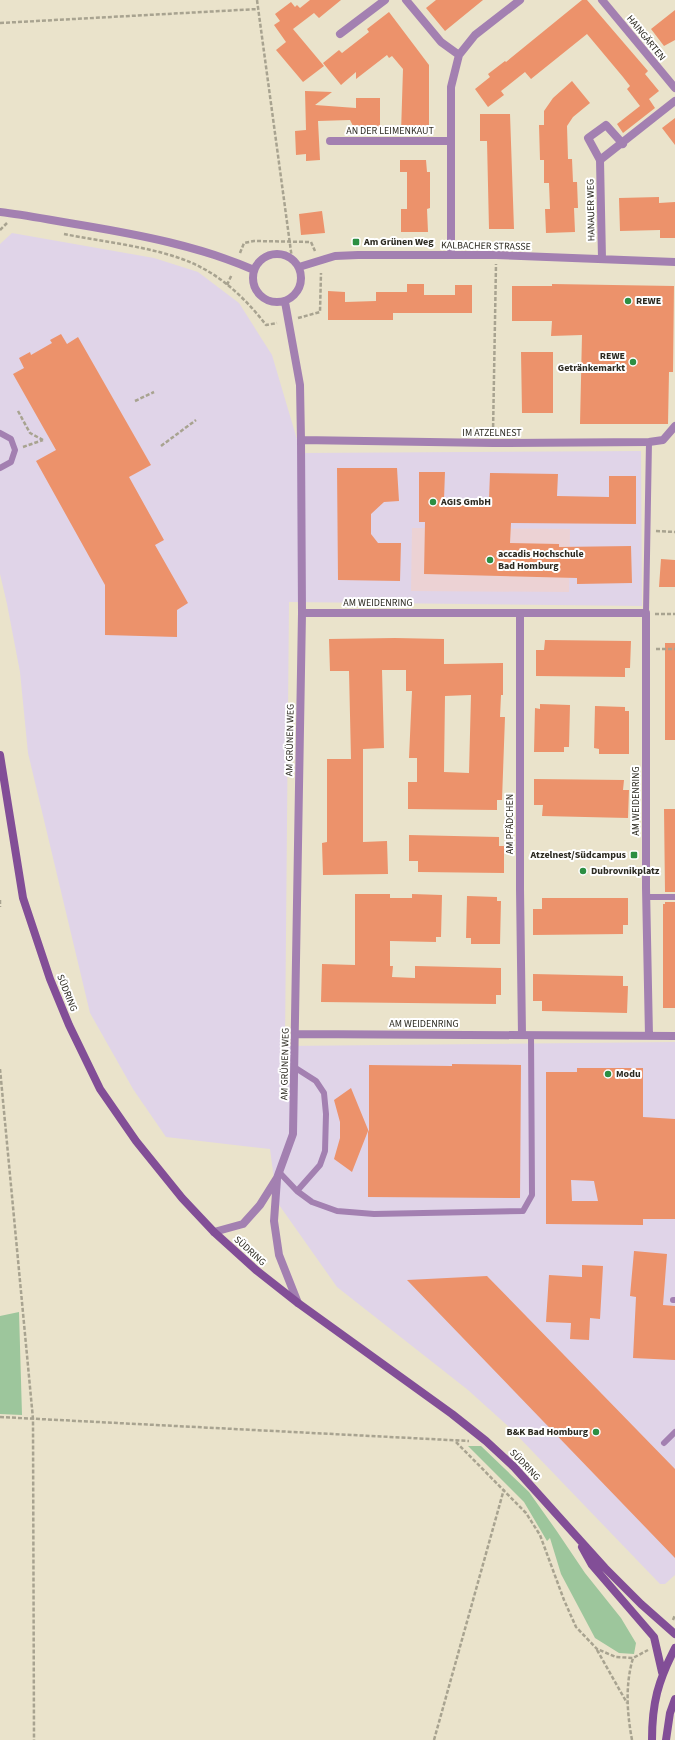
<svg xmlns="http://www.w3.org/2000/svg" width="675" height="1740" font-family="'Source Sans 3',sans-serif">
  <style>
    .commercial { fill: #e0d4e8 }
    .education { fill: #ecd2d4 }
    .green { fill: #9dc69c }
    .building { fill: #ec926b; fill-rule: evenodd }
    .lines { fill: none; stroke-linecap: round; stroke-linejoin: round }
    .path { stroke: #a8a390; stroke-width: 2.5; stroke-dasharray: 4 2; stroke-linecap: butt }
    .lane { stroke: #a380b1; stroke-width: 6 }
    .street { stroke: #a380b1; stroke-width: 8 }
    .secondary { stroke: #824e97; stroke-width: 8 }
    .poi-dot { fill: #2c8f43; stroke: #fff; stroke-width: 1.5 }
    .labels { text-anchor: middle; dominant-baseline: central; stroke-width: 4; stroke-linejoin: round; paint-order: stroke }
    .street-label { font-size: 10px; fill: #2c2a21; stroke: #fff }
    .poi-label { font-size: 10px; font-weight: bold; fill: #2c2a21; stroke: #fff; text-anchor: start }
  </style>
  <rect width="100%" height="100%" fill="#eae3cb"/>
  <path class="commercial" d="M12,233L154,258L198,272L239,303L272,355L301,453L641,451L642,606L289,602L285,1046L675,1042V1575L665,1584H660L509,1427L468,1390L337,1287L277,1202L270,1149L166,1137L133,1089L90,1013L28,753L20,672L7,604L0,574V244Z"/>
  <path class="education" d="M412,528L570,529L569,592L411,591Z"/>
  <path class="green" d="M19,1312L22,1415L0,1414V1316Z
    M468,1446H481L529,1492L556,1530L585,1573L621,1618L636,1643L634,1654L619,1653L595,1638L561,1574L550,1538L547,1541L524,1502Z"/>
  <path class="building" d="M310,0H341L319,18L314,13L293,29L324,66L303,82L276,50L286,42L274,25L280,21L275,14L291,2L295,7L297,5L300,8Z
    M436,0H483L445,31L426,8Z
    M582,0H587L648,71L645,74L659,91L649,99L655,108L623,133L617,124L640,106L627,89L630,86L623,77L587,34L531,79L525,72L501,91L504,95L488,107L475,89L490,77L488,74L505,61L506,62Z
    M675,10V40L664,46L651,29Z
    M389,12L429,65V134L401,133L403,69L392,56L389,58L387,55L356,79V72L341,85L323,63L339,50L342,53L369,32L367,29Z
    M572,81L590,103L573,117L567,126L568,159H572L573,182H577L578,208H574L575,232L546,233L545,209H550L549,183H544V160H540L539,125H544V111L553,98Z
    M305,91L332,92L315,105L356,108V98H380V128H354L350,120L318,121L320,160L306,161V154L296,155L295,131L306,130Z
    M480,114H510L514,229H489L487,141H480Z
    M675,118V145L662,128Z
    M400,160H426L427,172H430V208L427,209L428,232H401V209H407V172H400Z
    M659,197V203L675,202V238H660V230L620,231L619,198Z
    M322,211L325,233L301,235L299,214Z
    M407,284H424V295H455V285H472V313H393V320H328V291L345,292V302L376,301V292H407Z
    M552,284L674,286L673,372H669L668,424H580L582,335L551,336L552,321H512V286H552Z
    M61,334L67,344L78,337L151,465L129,477L164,540L155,545L188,603L177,610V637L105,635V585L36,461L56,450L13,374L24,368L19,358L30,352L31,355L52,343L50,340Z
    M521,352H553V413H522Z
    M337,468H397L399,501L384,502L371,514V534L378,543H401L400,581L338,580Z
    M419,472H445L444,499H489L490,473L558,474L557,496L609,497V476H636V524L511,523L510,543L559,544V547L631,546L632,583L577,584V578L424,574L425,522H419Z
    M661,559L675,560V587H659Z
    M395,638L444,639V664L503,663V695H501L500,717H505L502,800H497V810L408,809V782H417V758H409L412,691H406V670H382L384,748L363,749V842L387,841L388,874L323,875L322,843L327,842V759H351L349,671H330L329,639ZM471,695L469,773L444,772L445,696Z
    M545,640L631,641L630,668H625V677L536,676V650H544Z
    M665,643H675V740H665Z
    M540,704L570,705L569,747H564V752H534L535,708L540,709Z
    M595,706L625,707V711H629V754H599V749L594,748Z
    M534,779L624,780L623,790H629L628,818L542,816L543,805H534Z
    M664,809H675V892H665Z
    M409,835L499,837V846H504V873L418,872V861H409Z
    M355,894H390V898H412V894L442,895L441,937H436V942L390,941V966H393L392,977L415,978V966L501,968V995H496V1004L321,1002L322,964L355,965Z
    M467,896L497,897V901H501L500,944H471V938H466Z
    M542,898H628V925H623V934L533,935V909H542Z
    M665,902H675V1008H663V904H665Z
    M533,974L623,976V986H628L627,1013L542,1011V1001H533Z
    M452,1064L521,1065L520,1198L368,1197V1131L352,1172L334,1159L340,1138V1122L334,1100L351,1088L369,1132V1065L452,1066Z
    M577,1068H643V1117L675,1119V1219H643V1225L546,1224V1072H577ZM571,1180L594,1181L598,1201H572Z
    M634,1251L667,1254L663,1305L675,1306V1360L633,1358L636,1297L630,1296Z
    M582,1265L603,1266L600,1319L590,1318L589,1340L570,1339L571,1323L546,1322L549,1275L582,1277Z
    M487,1276L675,1469V1558L407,1280Z"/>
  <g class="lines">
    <path class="path" d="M257,0L292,259
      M0,23L258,9
      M0,230L7,223
      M64,234C103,242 156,247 192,263C222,276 247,300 266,325L277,323
      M240,253L244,243L254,241L311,242L315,251
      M227,285L232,274
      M298,318L320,312L321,273
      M135,401L154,392
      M18,411L30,433L43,440
      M493,433L496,264
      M161,446L196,420
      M23,447L43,440
      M656,531L675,532
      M655,614H675
      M656,649H675
      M0,900V907
      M0,1069L33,1419L34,1740
      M0,1417L469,1441
      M456,1442L526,1513L540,1535L564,1600L576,1627L597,1649L616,1657L633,1658L648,1650
      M673,1620L675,1615
      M597,1650L627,1703
      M434,1740L504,1489
      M632,1740C627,1713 625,1685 633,1658"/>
    <path class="lane" d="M0,433L11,439L15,450L11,462L0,468
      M646,613L649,442
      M646,897H675
      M294,1067L316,1081L324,1093L326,1114L325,1151L320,1165L297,1191
      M279,1172L297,1191L312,1202L337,1211L374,1214L523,1211L532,1195L531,1035
      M673,1300H675
      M664,1443L675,1432"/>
    <path class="street" d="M406,0L441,42L459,55
      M602,0L675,88
      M340,34L385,0
      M330,141H451
      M600,160L588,138L606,125L623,144
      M0,212C27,215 54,221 81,225C140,235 199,246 254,270
      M253 278a24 24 0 1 1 48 0a24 24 0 1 1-48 0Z
      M451,254V87L459,55L475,35L520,0
      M602,259L600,160L675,101
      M299,267L335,256L358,255H496L675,262
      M301,440L493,443L649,442L663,440L675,426
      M302,613H646V888L649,1036
      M520,613V889L522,1035
      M295,1034L675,1036
      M277,1179L274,1221L279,1255L298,1303
      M214,1232L243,1224L260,1205L277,1178L293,1134L302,613L301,440L300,385L285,302"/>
    <path class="secondary" d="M0,755L23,898L50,979L69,1025L100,1089L136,1141L182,1198L214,1232L256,1270L298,1303L452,1414L486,1441L514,1467L605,1568L641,1604L675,1634
      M582,1547L592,1565L654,1637L662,1672
      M652,1740C652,1703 658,1681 675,1648
      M666,1740L670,1713L675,1699"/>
  </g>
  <g class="poi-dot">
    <rect x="352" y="238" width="8" height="8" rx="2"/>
    <circle cx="628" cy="301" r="4"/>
    <circle cx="633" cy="362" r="4"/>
    <circle cx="433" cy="502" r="4"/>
    <circle cx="490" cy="560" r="4"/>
    <rect x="630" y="851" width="8" height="8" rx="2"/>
    <circle cx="583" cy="871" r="4"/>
    <circle cx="608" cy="1074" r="4"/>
    <circle cx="596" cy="1432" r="4"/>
  </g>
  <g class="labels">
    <g class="street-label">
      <text transform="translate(646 38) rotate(51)">HAINGÄRTEN</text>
      <text x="390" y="131">AN DER LEIMENKAUT</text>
      <text transform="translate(591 210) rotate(-91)">HANAUER WEG</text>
      <text transform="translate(486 246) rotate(1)">KALBACHER STRASSE</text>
      <text x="492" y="433">IM ATZELNEST</text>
      <text x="378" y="603">AM WEIDENRING</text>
      <text transform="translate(290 740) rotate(-89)">AM GRÜNEN WEG</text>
      <text transform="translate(636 801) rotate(-90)">AM WEIDENRING</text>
      <text transform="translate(510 824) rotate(-90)">AM PFÄDCHEN</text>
      <text transform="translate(67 993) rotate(68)">SÜDRING</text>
      <text x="424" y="1024">AM WEIDENRING</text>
      <text transform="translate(285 1064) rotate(-89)">AM GRÜNEN WEG</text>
      <text transform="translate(250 1251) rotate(42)">SÜDRING</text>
      <text transform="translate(525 1465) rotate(46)">SÜDRING</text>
    </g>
    <g class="poi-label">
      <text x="364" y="242">Am Grünen Weg</text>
      <text x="636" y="301">REWE</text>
      <text x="625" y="356" text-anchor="end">REWE<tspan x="625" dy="12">Getränkemarkt</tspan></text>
      <text x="441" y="502">AGIS GmbH</text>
      <text x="498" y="554">accadis Hochschule<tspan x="498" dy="12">Bad Homburg</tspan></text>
      <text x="626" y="855" text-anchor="end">Atzelnest/Südcampus</text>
      <text x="591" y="871">Dubrovnikplatz</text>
      <text x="616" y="1074">Modu</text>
      <text x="588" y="1432" text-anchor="end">B&amp;K Bad Homburg</text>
    </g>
  </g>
</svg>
